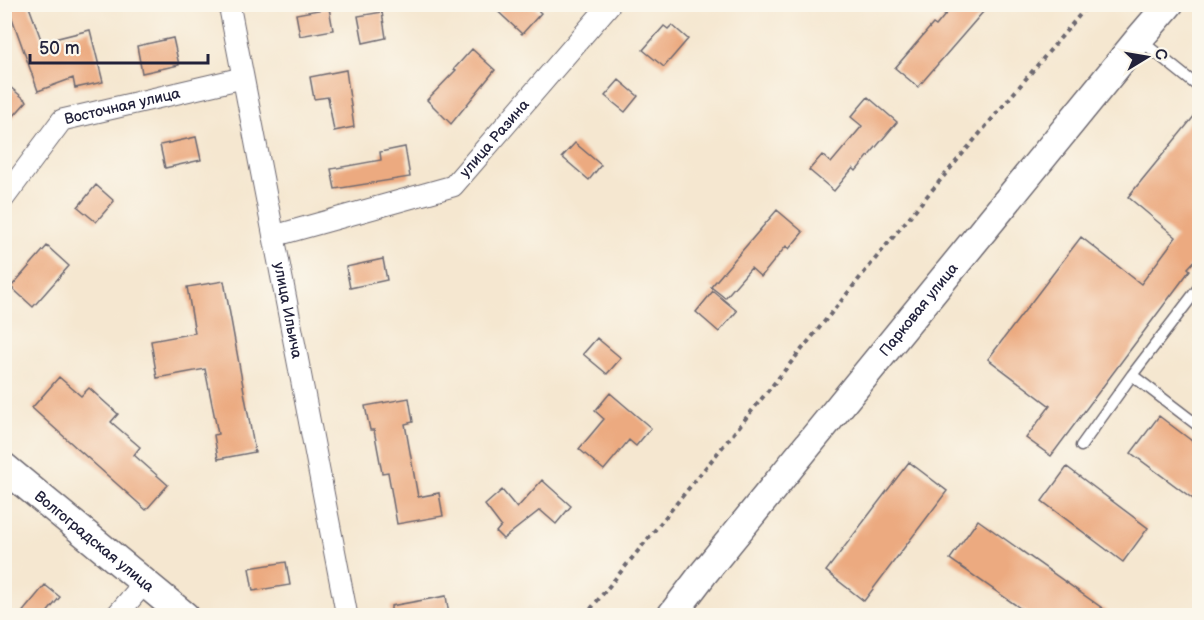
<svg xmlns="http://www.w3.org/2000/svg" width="1204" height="620" font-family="'Balsamiq Sans',sans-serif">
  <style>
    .building { fill: #ecaa80 }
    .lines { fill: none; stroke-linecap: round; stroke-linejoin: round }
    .lane-casing { stroke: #6c676f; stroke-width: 13 }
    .street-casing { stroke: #6c676f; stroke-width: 23 }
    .secondary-casing { stroke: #6c676f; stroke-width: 31 }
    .path { stroke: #6c676f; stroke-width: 4; stroke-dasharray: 4.5 4.5; stroke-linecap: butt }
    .lane { stroke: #fff; stroke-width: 10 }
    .street { stroke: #fff; stroke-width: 21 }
    .secondary { stroke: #fff; stroke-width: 28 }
    .labels { text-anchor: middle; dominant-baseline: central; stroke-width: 6; stroke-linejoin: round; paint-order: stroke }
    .street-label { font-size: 15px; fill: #22223b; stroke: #fbf7ec }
  </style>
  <rect width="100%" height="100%" fill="#fbf7ec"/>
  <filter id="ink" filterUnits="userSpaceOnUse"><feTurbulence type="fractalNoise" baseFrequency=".0167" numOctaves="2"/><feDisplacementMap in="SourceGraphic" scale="12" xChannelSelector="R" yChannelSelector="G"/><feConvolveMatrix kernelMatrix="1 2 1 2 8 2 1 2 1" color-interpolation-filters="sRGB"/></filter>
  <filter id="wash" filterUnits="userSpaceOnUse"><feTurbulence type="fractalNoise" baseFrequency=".008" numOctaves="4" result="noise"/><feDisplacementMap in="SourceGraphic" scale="24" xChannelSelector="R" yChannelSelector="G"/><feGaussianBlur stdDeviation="1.35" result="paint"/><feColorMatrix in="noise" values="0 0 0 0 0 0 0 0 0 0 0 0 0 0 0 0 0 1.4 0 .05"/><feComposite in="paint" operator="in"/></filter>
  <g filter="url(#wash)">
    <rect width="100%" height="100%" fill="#f5e7d0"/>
    <g id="blocks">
      <path class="building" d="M7,4H28L42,42L90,30L103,82L75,88L73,78L38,91Z
        M490,4H531L541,13L522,34Z
        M954,4H974L983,12L918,87L895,68L933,24L936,26Z
        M329,8L333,30L300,36L296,14Z
        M382,12L386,38L363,43L358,16Z
        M672,25L688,39L664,67L643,50L664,26L668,29Z
        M173,38L179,65L142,73L137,46Z
        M472,49L495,70L451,124L427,100L456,70L454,69Z
        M346,70L354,127L334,131L328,97L314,99L310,77Z
        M619,80L638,96L625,112L605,96Z
        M4,82L27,101L4,127Z
        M868,97L897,122L856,171L853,168L834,191L809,170L822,155L831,163L862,126L851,117Z
        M1200,109V255L1188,268L1190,270L1051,456L1026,438L1050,406L988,359L1081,237L1141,284L1176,237L1128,197Z
        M196,137L201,160L165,168L160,145Z
        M575,143L601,165L589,180L562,157Z
        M405,147L410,177L335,189L331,169L381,160L380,152Z
        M96,185L114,201L96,222L78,207Z
        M777,210L803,232L789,249L786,246L761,277L751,268L725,298L711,287Z
        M47,246L69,266L33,307L11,287Z
        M383,259L387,280L350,288L346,267Z
        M224,281L255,452L218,459L214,435L218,434L205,369L157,378L151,341L195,333L187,287Z
        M713,291L737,311L719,332L696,312Z
        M597,338L621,358L607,374L583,354Z
        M59,377L81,396L89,388L118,414L111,422L140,447L134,455L168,485L146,510L32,408Z
        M610,393L651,428L636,446L629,440L604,470L579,449L604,419L595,411Z
        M409,398L413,422L405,424L418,497L439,493L443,516L397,524L388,472L382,473L374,430H370L365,406Z
        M1159,416L1200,447V504L1131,453Z
        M909,462L947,491L864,601L826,571Z
        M1067,467L1148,528L1123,562L1042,501Z
        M542,480L571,506L556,524L540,510L503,539L496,532L501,526L485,505L502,490L517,508Z
        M978,520L1112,615H1030L950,559Z
        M286,562L290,585L253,591L249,568Z
        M45,585L60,597L45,615H20Z
        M446,596L449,615H391V606Z"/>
    </g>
  </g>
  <g filter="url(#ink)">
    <use href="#blocks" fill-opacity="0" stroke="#6c676f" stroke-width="1.5"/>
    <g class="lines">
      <g class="lane-casing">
        <path id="lane" d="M1139,39L1200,88
          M1132,375L1200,427
          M1081,446L1132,375L1200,286"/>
      </g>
      <g class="street-casing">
        <g id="street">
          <path id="s1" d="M229,4L347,616"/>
          <path id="s2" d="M4,198L62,120L242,78"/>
          <path id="s3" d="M274,236L453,186L610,4"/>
          <path d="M116,616L145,582"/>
        </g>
      </g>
      <g class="secondary-casing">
        <g id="secondary">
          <path id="s4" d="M4,467L185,616"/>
          <path id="s5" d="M671,616L703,574L1139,39L1169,4"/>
        </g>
      </g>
      <path class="path" d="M585,616L911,215L1089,4"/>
      <use href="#lane" class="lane"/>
      <use href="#street" class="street"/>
      <use href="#secondary" class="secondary"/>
    </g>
  </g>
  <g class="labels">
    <g class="street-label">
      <text stroke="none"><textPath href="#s2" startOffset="159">Восточная улица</textPath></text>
      <text stroke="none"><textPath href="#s3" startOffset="249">улица Разина</textPath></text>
      <text stroke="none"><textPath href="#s5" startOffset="394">Парковая улица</textPath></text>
      <text stroke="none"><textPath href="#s1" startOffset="312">улица Ильича</textPath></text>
      <text stroke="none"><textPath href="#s4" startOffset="117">Волгоградская улица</textPath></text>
    </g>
  </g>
  <rect width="1204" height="620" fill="none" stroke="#fbf7ec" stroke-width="24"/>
  <g transform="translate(1147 57) rotate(79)" stroke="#fbf7ec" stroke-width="4.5" paint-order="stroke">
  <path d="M0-4.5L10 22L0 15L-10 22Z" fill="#22223b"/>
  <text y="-9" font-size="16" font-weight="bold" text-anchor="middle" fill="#22223b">С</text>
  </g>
  <path d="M30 54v9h178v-9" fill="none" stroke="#22223b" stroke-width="3"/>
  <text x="39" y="54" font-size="18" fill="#22223b" stroke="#fbf7ec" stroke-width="4.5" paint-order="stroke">50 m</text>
</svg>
